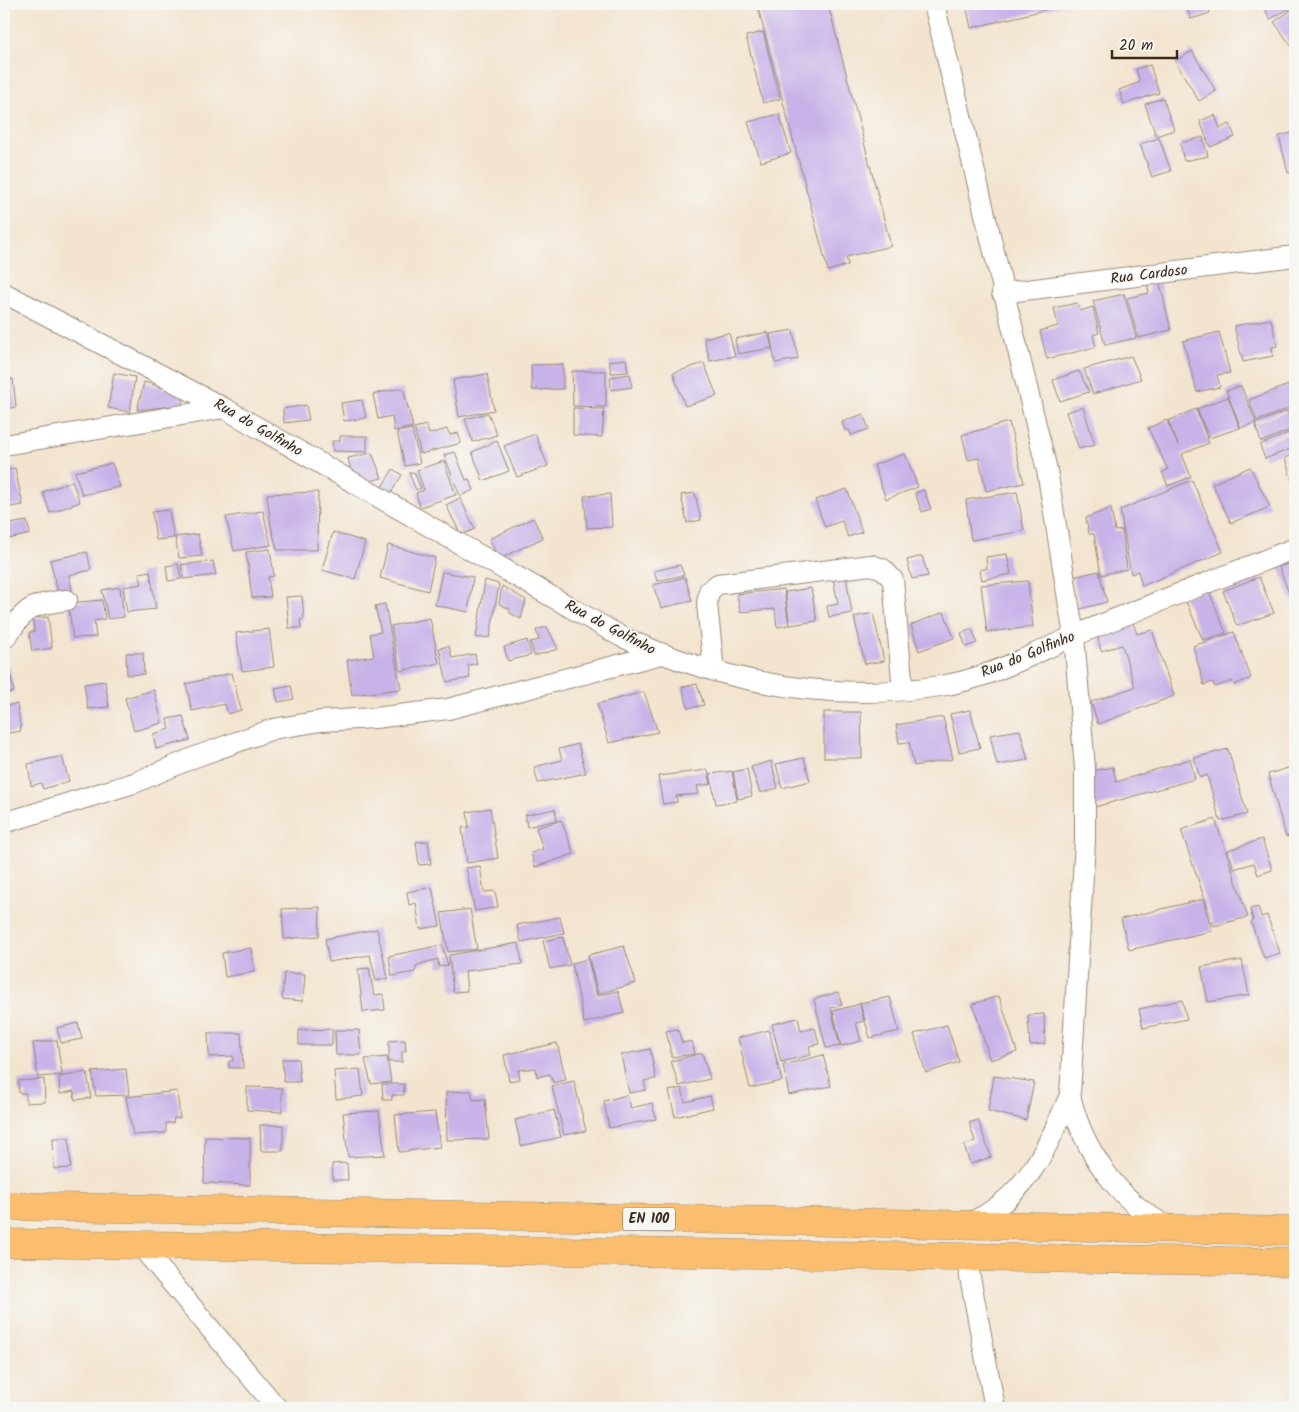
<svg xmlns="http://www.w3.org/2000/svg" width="1299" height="1412" font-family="Kalam,sans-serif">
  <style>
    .building { fill: #c8b3e9 }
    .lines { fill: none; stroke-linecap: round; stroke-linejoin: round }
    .minor-casing { stroke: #978776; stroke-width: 22 }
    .primary-casing { stroke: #978776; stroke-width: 29 }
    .minor { stroke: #fff; stroke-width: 20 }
    .primary { stroke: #fabe6e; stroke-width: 28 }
    .labels { text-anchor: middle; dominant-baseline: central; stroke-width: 4; stroke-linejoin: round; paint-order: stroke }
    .shield { fill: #f6f6f2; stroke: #73675e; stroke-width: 1 }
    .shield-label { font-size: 14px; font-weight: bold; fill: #3b2a1e }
    .street-label { font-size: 15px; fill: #3b2a1e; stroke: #f6f6f2 }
  </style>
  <rect width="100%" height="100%" fill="#f6f6f2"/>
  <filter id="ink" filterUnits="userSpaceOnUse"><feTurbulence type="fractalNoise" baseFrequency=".02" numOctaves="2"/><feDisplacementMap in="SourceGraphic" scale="10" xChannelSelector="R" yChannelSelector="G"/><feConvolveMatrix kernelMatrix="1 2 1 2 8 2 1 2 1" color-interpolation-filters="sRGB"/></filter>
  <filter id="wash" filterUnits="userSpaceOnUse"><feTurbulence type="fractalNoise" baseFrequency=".0096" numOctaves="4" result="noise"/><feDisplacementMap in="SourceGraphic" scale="20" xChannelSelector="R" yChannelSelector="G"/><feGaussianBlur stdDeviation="1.12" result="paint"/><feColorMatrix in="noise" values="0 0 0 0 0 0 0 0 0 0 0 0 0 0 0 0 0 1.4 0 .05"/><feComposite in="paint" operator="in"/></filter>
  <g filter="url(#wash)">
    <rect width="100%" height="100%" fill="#f3e4cf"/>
    <g id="blocks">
      <path class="building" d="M757,4H828L891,246L846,257L848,265L828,271Z
        M966,4H1069L971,28Z
        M1185,4H1206L1210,13L1191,19Z
        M1271,4H1295V6L1270,19L1264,8Z
        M1294,8L1295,45L1292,47L1274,22Z
        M763,32L780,99L763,103L746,36Z
        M1192,51L1216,91L1199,101L1175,61Z
        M1150,65L1159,93L1124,104L1119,90L1140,82L1136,69Z
        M1163,98L1174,130L1156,136L1145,104Z
        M779,114L791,153L761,162L748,122Z
        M1215,115L1220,128L1230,124L1235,137L1210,147L1200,121Z
        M1295,132V171L1288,173L1279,136Z
        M1203,137L1208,156L1184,161L1180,143Z
        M1159,138L1171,171L1152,177L1140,144Z
        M1159,280L1171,330L1138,338L1127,298L1149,293L1147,282Z
        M1124,294L1136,338L1105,345L1093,301Z
        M1077,303L1080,311L1093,307L1099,333L1093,335L1096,347L1047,359L1040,331L1058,326L1054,308Z
        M1271,319L1277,346L1272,347L1273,356L1243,362L1234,326Z
        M793,330L798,359L775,363L770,334Z
        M768,332L772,348L738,354L735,339Z
        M1219,332L1230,373L1217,375L1220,387L1197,392L1183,341Z
        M729,333L735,356L710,361L704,338Z
        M1131,356L1141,379L1093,394L1084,369Z
        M626,359L628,372L611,373L609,361Z
        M704,363L717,396L685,406L673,373Z
        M563,364V389L532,390L531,365Z
        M572,371H606V407L573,406Z
        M1079,371L1089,392L1060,401L1053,380Z
        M114,373L135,377L130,412L108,408Z
        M487,374L494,410L459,417L453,380Z
        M630,374L632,387L611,390L610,377Z
        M13,379L16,407L4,409V380Z
        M144,382L184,394L182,405L137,410Z
        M1291,384L1295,394V406L1257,421L1249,400Z
        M1241,386L1256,422L1241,428L1226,391Z
        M403,388L413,427L394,431L392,416L378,419L373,394Z
        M1228,397L1240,428L1209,438L1197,409Z
        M362,400L366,418L344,421L341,403Z
        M306,405L309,420L284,423L283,409Z
        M1083,407L1095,445L1079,449L1066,412Z
        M573,408L604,409L602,437L573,435Z
        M1196,409L1209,443L1182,454L1191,477L1168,486L1162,472L1168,470L1148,428L1167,420L1178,445L1168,421Z
        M1287,411L1295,428L1261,442L1255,424Z
        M488,413L497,435L473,442L465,419Z
        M863,414L869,429L851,435L849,430H845L842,422Z
        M1009,422L1024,483L986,491L979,458L968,460L962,435Z
        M426,425L429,434L447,429L450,435L458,433L461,443L421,454L414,428Z
        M412,429L420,463L405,466L397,432Z
        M1295,430V447L1265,459L1260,445Z
        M535,434L548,466L517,477L504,446Z
        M340,436H367V452L333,451L332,441H340Z
        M497,441L509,471L483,481L472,452Z
        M455,452L466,480L469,479L474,490L460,496L444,455Z
        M372,453L382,478L366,482L351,471L348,458Z
        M905,454L918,487L886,499L874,465Z
        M1293,455L1295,462V491L1285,458Z
        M444,461L456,495L420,507L416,493L424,490L417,470Z
        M112,463L120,487L82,495L75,472Z
        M1250,467L1270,507L1231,523L1212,484Z
        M15,468L23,505L4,508V471Z
        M393,469L402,475L391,493L382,487Z
        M414,472L421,488L416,490L409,473Z
        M1192,480L1223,552L1142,586L1138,571L1131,574L1120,510Z
        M72,481L80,502L50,513L43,492Z
        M847,489L862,532L848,537L842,521L825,527L815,500Z
        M924,490L931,509L922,512L915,493Z
        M318,492L317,550H277L271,526L267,494Z
        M1017,492L1024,531L971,540L966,500Z
        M695,493L701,520L687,523L681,495Z
        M610,494L612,527L587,528L584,496Z
        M460,498L475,529L461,535L446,505Z
        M1111,508L1115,531L1122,530L1127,569L1101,575L1094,534H1089L1086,518Z
        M169,510L174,538L156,540L152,512Z
        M263,511L271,545L234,551L226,517Z
        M533,518L543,538L499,559L489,539Z
        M27,521L30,534L4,540V525Z
        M333,532L365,542L355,579L322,570Z
        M198,534L202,556L179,558L175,537Z
        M388,545L435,558L428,591L380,578Z
        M270,549L274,576L268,577L271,597L252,598L246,552Z
        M87,552L91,570L69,575L72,590L58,593L50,560Z
        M1007,554L1011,574L982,580L980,570L987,568L986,557Z
        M922,556L928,576L912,579L907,560Z
        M213,561L216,575L183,579L181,565Z
        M1295,561V609L1279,567Z
        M178,564L181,579L168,581L166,566Z
        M680,565L684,575L657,581L654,571Z
        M150,571L156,609L127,612L123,587L142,584L139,573Z
        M1099,571L1107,602L1080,609L1073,577Z
        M442,572L473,577L468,612L435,605Z
        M846,576L852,613L829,617L827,606L838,604L833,578Z
        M685,577L692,601L661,608L653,585Z
        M1259,577L1274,613L1237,626L1223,591Z
        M485,580L499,584L490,637L476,638Z
        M1028,581L1033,627L987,632L981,585Z
        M502,586L526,600L521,619L510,613V609L499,604Z
        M120,587L124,617L108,619L102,590Z
        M811,588L817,621L790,625L785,592Z
        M784,589L789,625L777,627L775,609L740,612L737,594Z
        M1208,589L1226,633L1203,640L1184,597Z
        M302,596L304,619L300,620L301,628H289L286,597Z
        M102,600L105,619L94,621L96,637L73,638L68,603Z
        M385,604L401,689L352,695L347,660L374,656L370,634L381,632L375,606Z
        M944,612L954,638L919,651L911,625Z
        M873,613L884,661L865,664L854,617Z
        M48,617L52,648L32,651L29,632H34L33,618Z
        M1131,617L1137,634L1152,630L1174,696L1098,724L1091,702L1135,687L1122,645L1101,651L1096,631Z
        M430,618L439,663L400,671L391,626Z
        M547,627L558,649L534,656L530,642L539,640L536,630Z
        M269,629L274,667L242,671L236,633Z
        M972,629L977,643L966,647L961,633Z
        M1234,632L1251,678L1234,685L1232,681L1215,687L1213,682L1204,685L1193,646Z
        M527,640L531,655L508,661L504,647Z
        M449,646L452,658L475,654L477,664L468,665L470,678L447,682L439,648Z
        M126,653H143L144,674L127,675Z
        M9,666L14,692L4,694V667Z
        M232,673L241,710L228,714L225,704L192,711L186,684Z
        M105,681L109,707L88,709L84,684Z
        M697,684L704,705L688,708L682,687Z
        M291,686L294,699L278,702L275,689Z
        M154,690L162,723L134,731L125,698Z
        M644,692L658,732L609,743L597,704Z
        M17,704L21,731L4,734V724H6L4,706Z
        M970,710L980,748L959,752L950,714Z
        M824,712H861L862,758H824Z
        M183,716L190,740L156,749L153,734L170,729L167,719Z
        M943,717L953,759L914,766L909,742L899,743L896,725Z
        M1020,730L1028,760L997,765L990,735Z
        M578,744L586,773L538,783L534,767L562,760L559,749Z
        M1228,749L1247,814L1220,821L1207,775L1200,778L1194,758Z
        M62,756L69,781L43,789L41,783L31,786L28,764Z
        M804,758L810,781L782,788L776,764Z
        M1190,759L1195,779L1095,807L1092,771L1113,767L1116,782Z
        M771,761L778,788L760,793L751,767Z
        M1295,766V835L1286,837L1268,774Z
        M747,769L752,796L738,799L733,772Z
        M708,770L711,784L697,786L699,794L676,796L677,802L663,804L658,776Z
        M732,771L737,801L716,804L710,774Z
        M490,808L498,858L467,863L462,828L469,827L467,812Z
        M555,809L557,820L527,827L525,815Z
        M1215,819L1248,917L1214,926L1181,830Z
        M561,820L574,854L535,867L531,853L543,849L536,828Z
        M1262,839L1272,870L1258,875L1254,863L1234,869L1228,850Z
        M428,841L431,864L419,865L416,842Z
        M480,866L484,892L495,891L498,907L475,911L466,868Z
        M432,887L440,926L420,929L416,903L409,905L407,892Z
        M1203,899L1212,931L1129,950L1121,919Z
        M320,907L319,936L284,939L282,909Z
        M1258,907L1261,917L1267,915L1280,953L1264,958L1251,922L1253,920L1250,909Z
        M470,909L477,949L448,952L441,913Z
        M560,917L564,933L521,942L517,925Z
        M377,929L388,978L376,981L370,955L329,962L325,939Z
        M563,937L570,965L550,969L543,941Z
        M519,943L522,964L465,971L467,991L453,992L449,955Z
        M442,945L448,965L439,967L438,959L417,965L415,972L392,976L389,956Z
        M624,946L636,983L598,994L588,955Z
        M251,948L254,972L225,977L222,953Z
        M588,959L597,996L618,991L624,1013L584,1023L572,963Z
        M1242,960L1249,995L1208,1002L1201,967Z
        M369,968L374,995L383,994L385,1010L363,1012L358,969Z
        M284,973L305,974L303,1001L282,999Z
        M838,992L842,1005L831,1008L840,1046L826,1048L814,999Z
        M999,996L1017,1052L990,1060L973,1004Z
        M890,997L899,1031L870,1038L860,1003Z
        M1182,1000L1187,1019L1143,1028L1139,1009Z
        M860,1004L864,1021L856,1023L861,1041L841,1046L833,1011Z
        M1044,1014L1045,1044L1030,1045L1028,1015Z
        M798,1018L801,1031L815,1028L819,1044L809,1046L811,1055L781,1062L772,1024Z
        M78,1023L82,1039L61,1043L57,1028Z
        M947,1025L959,1062L926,1073L914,1034Z
        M332,1029V1045H299V1030Z
        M678,1029L682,1043L692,1041L695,1054L672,1057L666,1031Z
        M335,1030H359L361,1055H336Z
        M769,1030L782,1081L750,1088L738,1038Z
        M208,1033H241L243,1068H229V1061H233V1056L209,1057Z
        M57,1040L62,1075L38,1077L33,1043Z
        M405,1040L406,1051H402V1062H389V1041Z
        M557,1043L566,1080L553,1083L550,1074L537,1077L536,1068L518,1070L520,1079L509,1081L504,1055Z
        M650,1049L656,1079L644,1081L646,1090L629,1093L621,1055Z
        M702,1053L710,1079L679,1086L671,1061Z
        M823,1055L831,1086L789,1095L783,1065Z
        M387,1057L391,1082L371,1084L365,1059Z
        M282,1059H298L300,1082H284Z
        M126,1069L129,1095L96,1096L92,1072Z
        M360,1069L363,1096L336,1099L334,1071Z
        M87,1072L91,1098L75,1100L74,1091L60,1094L59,1077Z
        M994,1076L1034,1082L1026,1120L988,1111Z
        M44,1079L45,1102L26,1103V1093H19L18,1081Z
        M574,1081L586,1131L564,1135L552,1086Z
        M382,1084H404V1095H392V1100H383Z
        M247,1087L282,1088V1112L247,1110Z
        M682,1088L685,1102L710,1096L713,1108L675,1117L669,1091Z
        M177,1091L180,1118H174L173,1123H166V1133L133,1135L126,1097Z
        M471,1091L473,1100L485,1099L489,1139L447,1140L446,1092Z
        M627,1095L631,1108L652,1103L656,1119L609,1128L604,1101Z
        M554,1110L561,1137L521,1146L515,1120Z
        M379,1111L385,1155L348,1157L343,1113Z
        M435,1112L440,1147L399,1152L395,1115Z
        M978,1120L991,1157L970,1164L964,1145L975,1141L969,1123Z
        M260,1125H283V1151H261Z
        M205,1137L250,1138V1185L204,1183Z
        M53,1138H69L71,1168L54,1169Z
        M347,1163L348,1180H333L332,1164Z"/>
    </g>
  </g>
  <g filter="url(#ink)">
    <use href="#blocks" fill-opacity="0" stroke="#978776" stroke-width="1"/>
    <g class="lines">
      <g class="minor-casing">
        <path id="minor" d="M934,4L1047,470L1074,636L1085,769V841L1070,1095C1082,1149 1119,1203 1169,1227
          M4,293L224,408L620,636C721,682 830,703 940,686C988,679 1030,655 1074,636C1147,605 1222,578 1295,548
          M1002,293L1295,256
          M4,445L224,408
          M4,639C30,606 25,606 67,600
          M714,671L707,604L709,591L718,584L871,565L883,569L893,580L903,690
          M4,823L134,783L195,757L273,729L321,721L375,718L448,709L661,654
          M967,1224C1026,1199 1046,1150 1070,1095
          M139,1244L277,1408
          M966,1256L995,1408"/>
      </g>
      <g class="primary-casing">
        <path id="primary" d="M4,1206L1295,1231
          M4,1243L1295,1262"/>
      </g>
      <use href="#minor" class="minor"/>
      <use href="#primary" class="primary"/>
    </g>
  </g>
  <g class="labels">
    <rect class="shield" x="623" y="1207.5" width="52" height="23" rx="4"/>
    <g class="shield-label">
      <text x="649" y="1219">EN 100</text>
    </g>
    <g class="street-label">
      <text transform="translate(1149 275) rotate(-7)">Rua Cardoso</text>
      <text transform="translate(258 428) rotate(30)">Rua do Golfinho</text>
      <text transform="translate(610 628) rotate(28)">Rua do Golfinho</text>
      <text transform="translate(1028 655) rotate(-22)">Rua do Golfinho</text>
    </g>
  </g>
  <rect width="1299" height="1412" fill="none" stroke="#f6f6f2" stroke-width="20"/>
  <path d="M1112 50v8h65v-8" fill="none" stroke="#3b2a1e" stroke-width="2.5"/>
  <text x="1119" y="50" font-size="15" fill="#3b2a1e" stroke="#f6f6f2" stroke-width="4" paint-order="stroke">20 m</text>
</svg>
